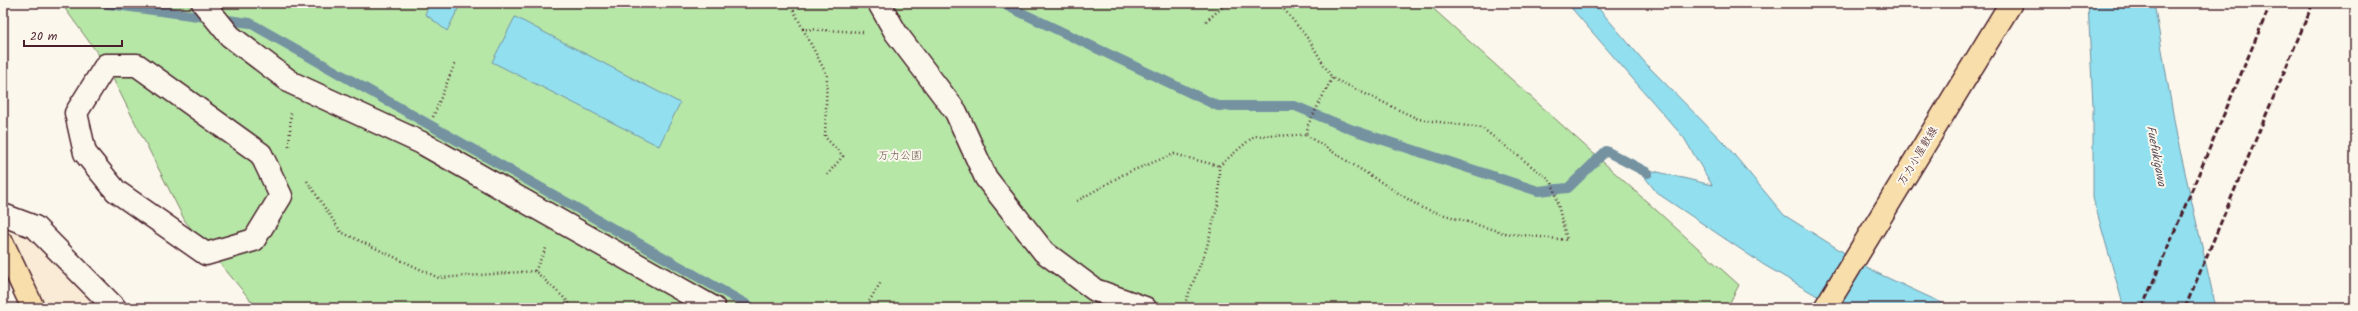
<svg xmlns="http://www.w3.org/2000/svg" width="2358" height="311" font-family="Kalam,'Klee One',sans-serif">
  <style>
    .built { fill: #f9ebd6 }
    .green { fill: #b6e7a7; stroke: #808369 }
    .water { fill: #91dfef; stroke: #7592a1 }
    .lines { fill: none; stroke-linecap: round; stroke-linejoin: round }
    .stream { stroke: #7592a1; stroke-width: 10 }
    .minor-casing { stroke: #4a1f2b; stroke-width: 25 }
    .major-casing { stroke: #4a1f2b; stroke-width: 25 }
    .highway-casing { stroke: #4a1f2b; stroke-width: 25 }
    .path { stroke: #4a1f2b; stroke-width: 2.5; stroke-dasharray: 1 3; stroke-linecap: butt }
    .minor { stroke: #fbf7ec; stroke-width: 22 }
    .major { stroke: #f8deab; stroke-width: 22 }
    .highway { stroke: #f8deab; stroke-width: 22 }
    .rail { stroke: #4a1f2b; stroke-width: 3; stroke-dasharray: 6 3; stroke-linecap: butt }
    .labels { text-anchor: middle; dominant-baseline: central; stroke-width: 4; stroke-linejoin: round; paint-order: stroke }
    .park-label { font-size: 11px; fill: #65514a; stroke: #fbf7ec }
    .street-label { font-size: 11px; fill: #4a1f2b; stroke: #fbf7ec }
    .water-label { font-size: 12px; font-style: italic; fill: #5c4f5c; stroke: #fbf7ec }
  </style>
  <rect width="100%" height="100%" fill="#fbf7ec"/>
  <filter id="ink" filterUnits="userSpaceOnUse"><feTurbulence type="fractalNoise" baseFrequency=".025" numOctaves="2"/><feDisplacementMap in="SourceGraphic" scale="8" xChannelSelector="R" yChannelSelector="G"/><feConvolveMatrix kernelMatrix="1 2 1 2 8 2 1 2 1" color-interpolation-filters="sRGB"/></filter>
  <g filter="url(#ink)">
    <path class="built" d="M3,215L115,308H33L3,244Z"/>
    <path class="green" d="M61,3H1427L1739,285L1727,308H257L185,221L106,65Z"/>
    <path class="water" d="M430,3H461L447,31L425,14Z
      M1567,3H1594L1648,66L1726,145L1784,215L1875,272L1953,308H1838L1764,265L1657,193L1637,167L1712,185L1684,138Z
      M2088,3H2154L2177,137L2216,308H2124L2093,198V106Z
      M515,17L680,103L659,146L492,62Z"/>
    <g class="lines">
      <path class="stream" d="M101,3L250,23L753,308
        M1001,3L1218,106H1295L1353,130L1538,191L1568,188L1606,151L1648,173"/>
      <g class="minor-casing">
        <path id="minor" d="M203,3L230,36L292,83L422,143L714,308
          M879,3L896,33L956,112L986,178L1044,252L1095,290L1145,308
          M106,65H137L261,154L281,196L254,240L206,254L116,191L85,153L76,113Z
          M3,215L35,227L115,308"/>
      </g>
      <g class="major-casing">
        <path id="major" d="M1825,308L2011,3"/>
      </g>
      <g class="highway-casing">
        <path id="highway" d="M3,244L33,308"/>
      </g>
      <path class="path" d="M790,3L803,29L863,32
        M1206,21L1228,3
        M803,29L827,75L825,137L843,156L827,175
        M433,117L455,63
        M1306,135L1422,208L1504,233L1567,240L1552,182L1482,128L1418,119L1332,78
        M289,146L291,113
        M307,181L341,232L439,278L535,271L575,308
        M1077,201L1124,174L1174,154L1219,166
        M535,271L547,246
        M865,308L881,282
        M1183,308L1206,250L1219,200V166L1254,136L1306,135L1308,125L1332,78L1309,40L1279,3"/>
      <use href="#minor" class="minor"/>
      <use href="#major" class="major"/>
      <use href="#highway" class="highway"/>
      <path class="rail" d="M2142,308L2271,3
        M2185,308L2313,3"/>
    </g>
  </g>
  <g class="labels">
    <g class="park-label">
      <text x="900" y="156">万力公園</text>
    </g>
    <g class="street-label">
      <text transform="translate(1918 156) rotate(-59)">万力小屋敷線</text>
    </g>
    <g class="water-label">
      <text transform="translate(2156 156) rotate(79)">Fuefukigawa</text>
    </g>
  </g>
  <rect width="2358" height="311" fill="none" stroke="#fbf7ec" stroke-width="16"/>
  <rect x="8" y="8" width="2342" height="295" fill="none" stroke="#4a1f2b" stroke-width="1.5" filter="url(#ink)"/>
  <path d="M24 40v6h98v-6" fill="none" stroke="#4a1f2b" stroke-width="2"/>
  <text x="30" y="40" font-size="12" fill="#4a1f2b" stroke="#fbf7ec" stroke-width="3" paint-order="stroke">20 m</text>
</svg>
